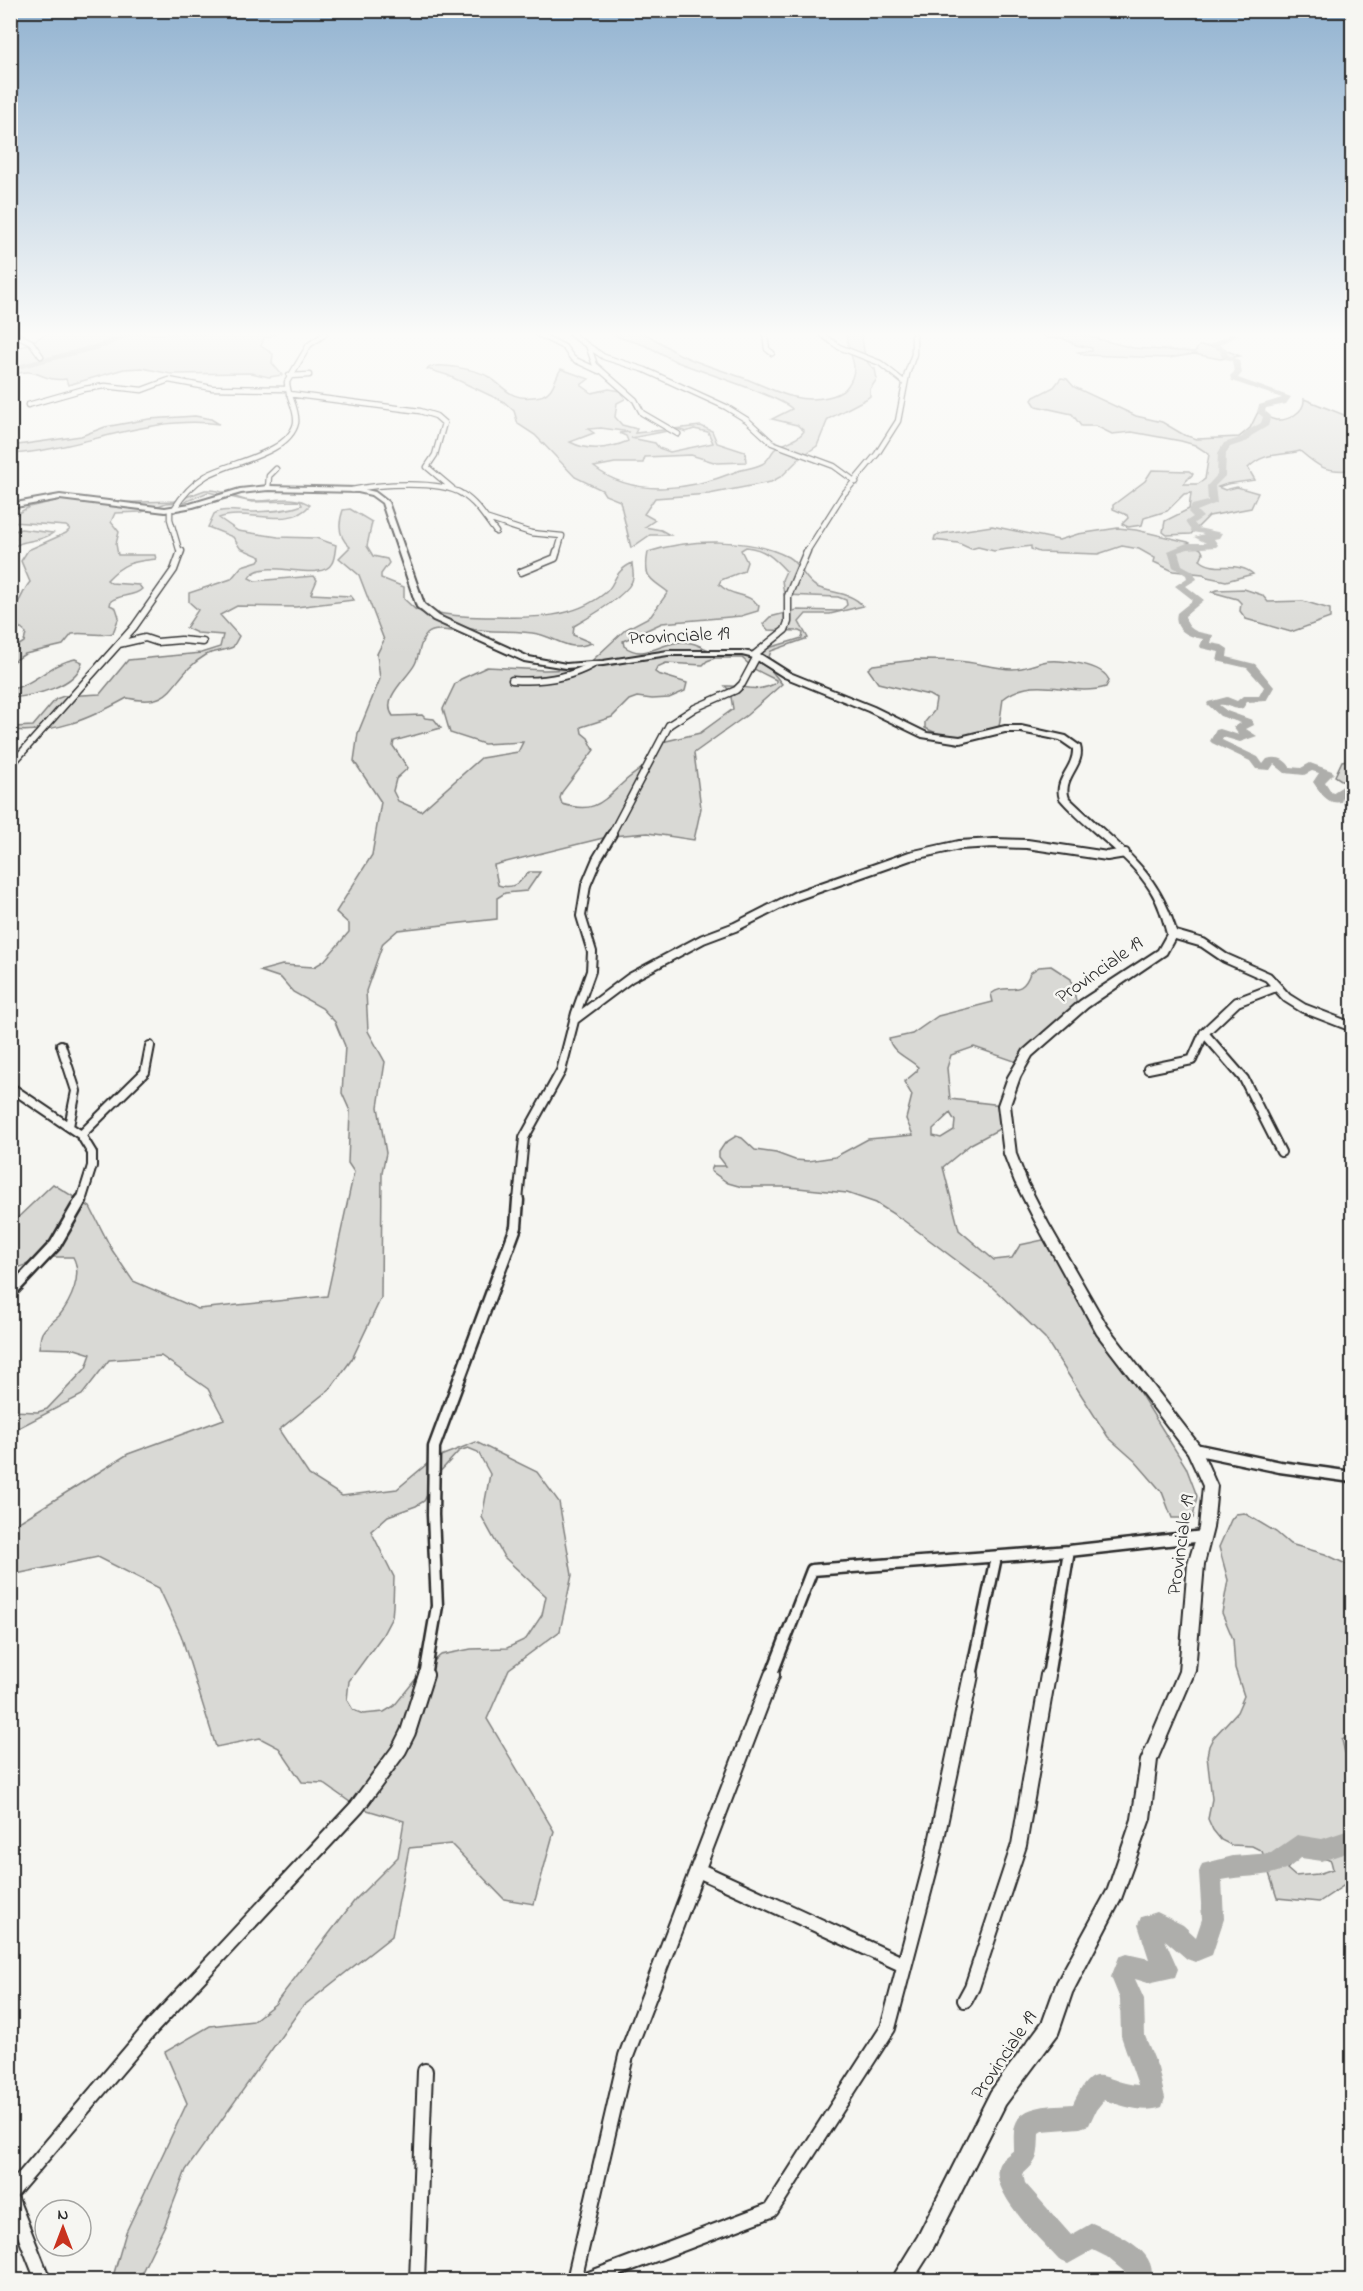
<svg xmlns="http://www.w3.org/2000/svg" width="1363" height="2291" font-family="'Indie Flower',sans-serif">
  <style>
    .green { fill: #d9d9d5; stroke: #828280; stroke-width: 1.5; fill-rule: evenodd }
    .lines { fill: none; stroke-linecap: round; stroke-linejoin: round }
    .river { fill: #aeaeab; fill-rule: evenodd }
    .minor-far4-casing { stroke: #2b2b2b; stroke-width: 7 }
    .minor-far3-casing { stroke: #2b2b2b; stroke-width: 9 }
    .minor-far2-casing { stroke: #2b2b2b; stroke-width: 12 }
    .minor-far1-casing { stroke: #2b2b2b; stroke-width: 15 }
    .minor-casing { stroke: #2b2b2b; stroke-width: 18 }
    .major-casing { stroke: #2b2b2b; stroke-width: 4 }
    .minor-far4 { stroke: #f6f6f2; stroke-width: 4.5 }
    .minor-far3 { stroke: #f6f6f2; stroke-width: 6 }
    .minor-far2 { stroke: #f6f6f2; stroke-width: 8 }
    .minor-far1 { stroke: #f6f6f2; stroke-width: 10 }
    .minor { stroke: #f6f6f2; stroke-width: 14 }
    .major { fill: #f6f6f2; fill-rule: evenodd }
    .labels { text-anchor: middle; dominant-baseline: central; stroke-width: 5; stroke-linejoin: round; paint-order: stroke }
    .street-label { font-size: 20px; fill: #2b2b2b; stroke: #f6f6f2 }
  </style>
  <rect width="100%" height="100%" fill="#f6f6f2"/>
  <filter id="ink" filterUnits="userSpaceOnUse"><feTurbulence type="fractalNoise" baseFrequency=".0167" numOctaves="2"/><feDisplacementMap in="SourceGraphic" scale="12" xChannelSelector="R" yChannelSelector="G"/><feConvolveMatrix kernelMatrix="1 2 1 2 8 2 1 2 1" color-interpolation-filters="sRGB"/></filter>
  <g filter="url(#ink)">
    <path class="green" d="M46,334H277L264,338L261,346L273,354L272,363L282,375L269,377L251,373L171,374L142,368L124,369L68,385L66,379C40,383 38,364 11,376V349L24,346Z
      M613,334C623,334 636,332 645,334C652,336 672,351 681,355C700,364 721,370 741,377C772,388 794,405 828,397C841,394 847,390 852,378C859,362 845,350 847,334H861C865,348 862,362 875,369L877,379L870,389V396L866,399L828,419L817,446L801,457L782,476L771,482L709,494L655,498L644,514L655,520L645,527L661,530L670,535H650L631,548L620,501L605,495L602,490L575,477L535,435L518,424L514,411L504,402L447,375L427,369C436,361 478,370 489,377C506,388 510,400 533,397C539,397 546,395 550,390C555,384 556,376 561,369L589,379L581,385L592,393L609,389L621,391L625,399L617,403L615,417L622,425L637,429L635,433L701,426L712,431L717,443L745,452L746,462L717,463L691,455L645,457L643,463H615L594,467C634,499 693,489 735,472C744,469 754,468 762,464C768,461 770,455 774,450C784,441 797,442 804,431L797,425L772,419L792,409C784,398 697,370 677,362C667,357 658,351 648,347C636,341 624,341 613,334ZM601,428L630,432L619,433L626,436L628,441C609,449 589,452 570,442L594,433L588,429ZM678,429L686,432L694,429L708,432L713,443L670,452L659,448L655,443L631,438Z
      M1043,334H1079L1133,348L1195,352L1199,346C1217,345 1224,350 1240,356L1220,359L1194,354L1169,358L1084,355L1078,352L1092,351V348L1076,345L1062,338H1046Z
      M1061,378L1067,379L1074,387L1136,416L1162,422L1184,435L1197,439L1239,437L1250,428L1258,412C1263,415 1269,419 1276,420C1288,421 1305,412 1304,399L1344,415L1352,416V454L1347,460L1352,466V470C1325,472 1320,468 1300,451C1279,457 1265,451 1248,468L1255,480L1227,484L1218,487L1225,490L1237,487L1258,493L1251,508L1209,516L1191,534L1167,535L1163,532L1165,521L1189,509L1191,493L1184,494L1167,511L1144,518L1142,525L1128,527L1122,524L1128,518L1127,515L1113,509V505L1145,481L1152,470L1189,471L1193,474L1183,484H1198L1205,479L1209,454L1195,445L1181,441L1132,432L1112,434L1096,426H1081L1072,414L1036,406L1032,400L1034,397L1054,387Z
      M195,416L211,419L219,424C149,414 80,450 11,454V446L81,436L105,427L149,419Z
      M205,490C221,489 230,496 245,500C267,505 291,492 310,505C289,531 246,507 219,518L238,531L278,537L316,538L336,545C335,550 335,558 332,563C321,585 261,555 249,578L255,581L314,576L317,580L311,594L351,596L354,600L296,607L237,606L220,615L239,636L233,647C224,651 214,651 206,655C168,677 178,709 127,698C89,719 55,734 11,730V724L14,727L33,726L56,699L64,696L100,694L128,660L201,653L220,647L223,635L197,633L186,628L198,610L189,602V593L231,579L242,566L258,561L261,557L240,548L233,537L208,527L214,514C225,507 242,513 255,512C270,511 289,511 302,505L300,501L252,502L208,492L185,502L166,503L142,512L115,513L111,522L119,532L116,544L118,555H155L156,559C132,562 124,562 107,580L111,583L139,585L142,589C134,597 121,594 111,601L110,605L116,608L119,617L113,633C99,637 86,632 72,634L63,645L25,654L11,663L10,651L24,642L26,633L13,622L14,608C22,599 23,590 30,582L21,561L28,550L66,533L70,529L66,526L13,522L11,517L29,507L72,497L105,503L175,501Z
      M350,509L372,522L367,546L373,556L387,559L389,563L381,574V578L404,587V599L415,609L464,633C454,632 435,626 427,634C419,642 420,654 415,664C408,678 380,698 393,716L422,715L425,718L434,719L441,728L394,741L393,746L408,768L396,779L393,791L398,801L421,811L481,758L518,752L523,742L484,744L450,733L443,709L455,684L461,679L487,667L544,670L583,669L626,629L651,616L668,592C650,578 643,579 648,552C688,539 750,537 788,557C800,564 805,581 817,587C834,594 851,592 863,606L830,614H806L799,622L808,638L771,651L769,657L763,660L782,684L747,715L694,753L701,808L694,840L648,833L611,836L494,865L498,885C513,890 519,883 529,872H540L527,891L505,893L497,898V919L398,930L383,943L366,991L368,1031L385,1062L378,1107L386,1153L382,1172L381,1298L352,1359L331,1388L279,1430L309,1475L342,1496L397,1489L433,1459L476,1442L537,1472L559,1502L572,1575L560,1631L509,1669L487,1719L554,1831L534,1904L504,1899L451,1844L409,1848L392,1936L302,2007L186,2170L165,2225L138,2280H112L126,2232L187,2103L165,2052L210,2026L253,2021L275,2004L355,1900L398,1857L404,1821L357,1807L323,1783L302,1782L279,1748L260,1738L216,1747L181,1635L159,1588L98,1557L11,1575V1527L128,1454L224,1419L208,1389L161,1356L109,1360L82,1395L16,1429L11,1437V1411L38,1412L47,1409L86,1368L91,1354L75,1349L39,1348C40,1344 40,1337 42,1333C45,1327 54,1321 59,1316C71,1301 83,1275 73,1257H46L20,1267L11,1268V1224L53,1184L90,1207L112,1250L133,1281L198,1309L327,1296L354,1172L348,1163L350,1111L342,1093L345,1046L335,1022L322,1008L293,992L281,978L260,971L282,965L314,967L324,961L349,932V924L336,912L372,855L381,802L354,761L358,733L380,679L377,654L384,640L359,575L339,558L350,547C338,537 338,524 343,510ZM746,547C765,549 774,558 786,571L782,580L784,595L838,597L846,600L847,605L840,611L797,610L770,617L763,624L768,630L799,631L803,633L802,638C774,646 745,658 715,652C702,649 699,642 681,642C660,643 643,661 624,646L623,641L662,623L741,616L758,611L759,606C749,592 730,597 719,584L721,580L744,571L747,562L741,550ZM715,658H742L754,669L776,680V683C756,694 745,685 725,686L730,691L733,709L700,733L658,743C654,750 651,758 646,764C640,771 631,775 624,782C602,802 595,814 562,804L560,798L562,792L594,750L588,738L582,733L581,727L612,717L629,700L637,697L652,699L669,698L685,691L687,683L658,674L655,672L657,667L666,663L703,665L707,661ZM468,1448L478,1452L490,1474L482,1517L504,1557L546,1596L542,1615L526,1639L507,1648L471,1649L441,1655L423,1670L394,1706L384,1712L363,1714L353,1710L347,1700L349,1681L382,1636L392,1617L393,1606L394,1577L371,1531L388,1516L416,1506L424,1501L437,1475L459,1451Z
      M992,526L1059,540L1078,534L1118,528L1136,530L1188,542L1201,549L1203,553L1200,560C1215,573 1238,560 1253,574L1226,581L1207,577L1203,574L1173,571L1154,562L1155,558L1139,549L1122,546L1098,554L1039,552L1031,549V546L994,551L978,547L971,549L958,543L934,540L935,536L939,534Z
      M21,529L53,533C40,543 23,538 11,549V542L15,539L11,532Z
      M632,563C632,567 634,574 633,578C631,593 588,618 574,626L573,635L592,643C567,652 560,639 538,634C510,627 461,639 439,613C458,617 476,617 494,617C533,618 573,619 605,593C617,583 611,574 632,563Z
      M1244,589L1262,595L1268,602L1303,601L1330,609V618L1291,632L1246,619L1240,611L1241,603L1237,599L1212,592L1217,590Z
      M75,659L82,662C77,687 32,696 11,698V689C34,685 51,663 75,659Z
      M915,660C929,660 943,660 957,661C975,662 993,668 1012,669C1023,669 1032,665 1043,662C1058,658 1105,664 1109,681L1106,687C1070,698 1036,673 1003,699L999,727C975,739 950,741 925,728V722L934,711L936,699L929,695L878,683L868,669L873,665Z
      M1352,759V787L1335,776L1342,761Z
      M1051,966L1071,979L1078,1009L1020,1063L974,1047L951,1055L947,1068L950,1099L1002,1105L1003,1127L971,1144L943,1167L959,1230L994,1260L1012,1258L1020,1245L1052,1238L1098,1326L1186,1467L1197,1496L1193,1518H1172L1162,1492L1135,1461L1108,1437L1045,1338L993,1288L903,1220L876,1203L847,1193L788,1187H742L728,1183L711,1171L713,1166H726L719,1157V1152L725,1143L736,1136L742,1138L755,1150L776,1153L795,1160L808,1161L835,1157L868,1139L913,1135L906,1119L912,1095L904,1082L917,1071L918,1067C909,1058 892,1053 889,1039L912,1034L938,1016L993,1002L991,994C1006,981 1021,1000 1030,973L1039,967ZM950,1113L955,1121L954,1130L941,1138L933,1136V1129Z
      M1244,1513L1276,1532L1290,1544L1325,1554L1352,1567V1734L1342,1740L1345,1753L1352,1757V1880L1319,1902L1277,1898L1262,1851L1252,1846L1231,1845L1221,1840L1213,1830L1208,1819L1212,1799L1207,1756L1209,1746L1213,1738L1237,1712L1244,1696L1235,1668L1233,1639L1222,1613L1228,1580L1219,1547L1231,1520L1236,1514ZM1300,1855L1322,1857L1331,1861L1333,1869L1318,1874L1295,1876L1287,1869Z"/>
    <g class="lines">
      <path class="river" d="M123,334H133L107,347L10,371V367L101,343Z
        M1230,334H1240L1219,345L1226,348L1228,355L1239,360L1242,373L1238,378L1291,397L1286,404L1266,408L1265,411L1271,416L1268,426L1251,436L1248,441L1230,447L1226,453L1225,476L1215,486L1217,503L1197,511L1203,517L1194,523L1198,528L1222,533L1219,538L1214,539L1218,545L1216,547L1188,549L1178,552L1182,565L1193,571L1197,579L1186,586L1204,600L1185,616C1188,632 1199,632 1213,635L1211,643L1222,645L1228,649L1227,657L1255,664L1274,687L1266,701L1247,702L1243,708C1234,711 1228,703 1219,705L1227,711L1252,720L1254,725L1246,729L1257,736L1240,742L1223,737L1222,740L1258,757L1263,764L1267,759C1277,756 1285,759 1290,767L1301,768L1310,763L1332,771L1334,773L1325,782L1332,793L1343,786H1351L1352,810L1348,809L1343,803L1344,794L1341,802C1327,805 1321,793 1313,782L1319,773L1312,771L1304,775L1285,773L1274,764L1270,770L1256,769L1250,761L1212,743L1210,741L1216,730L1220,729L1239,735L1233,727L1241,723L1220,716L1207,704L1208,702L1227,697L1237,701L1243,696H1259L1264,687L1247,668L1217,661L1219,652L1201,648L1200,646L1203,639C1188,637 1173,630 1177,613L1193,600L1175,586L1187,578L1186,575L1173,567L1168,551L1187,543H1206L1194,537L1204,534L1192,532L1185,522L1193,517L1188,512L1192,505L1208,501L1207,486L1217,475L1218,453L1224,443L1242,437L1245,432L1261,423L1263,417L1257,412L1259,405L1282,398L1232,381L1230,376L1234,372L1232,361L1222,358L1220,351L1209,345Z
        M1352,1829V1851L1322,1861L1301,1858C1279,1880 1250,1874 1222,1880L1224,1919L1212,1955L1195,1962L1187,1959L1165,1940L1178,1969L1175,1977L1148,1983L1135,1979L1144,1999L1145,2036L1158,2068L1165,2098L1162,2107C1143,2114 1123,2106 1104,2100L1096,2110L1089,2125L1080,2128L1042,2131L1039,2133C1038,2154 1040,2160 1023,2174L1025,2183L1071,2235L1092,2223C1115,2233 1159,2250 1151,2280H1125L1127,2274L1107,2257L1093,2250L1068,2264L1059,2260C1041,2240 992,2195 998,2167C1000,2159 1008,2155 1014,2150C1014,2142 1013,2134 1015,2126C1021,2103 1054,2106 1073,2104C1095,2057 1102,2082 1138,2085L1121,2036L1120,1999L1111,1977L1119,1957L1127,1954L1149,1959L1138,1925L1141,1917L1157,1912L1183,1925L1196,1937L1202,1919L1199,1872L1202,1864L1233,1856L1271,1853L1297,1835L1322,1839Z"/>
      <g class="minor-far4-casing">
        <path id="minor-far4" d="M15,334L31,342L41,356
          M538,334L564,347L573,359L599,371
          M571,334L604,357L645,370L726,407L747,420L772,443L834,466L856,482
          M765,334L767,349L772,353
          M821,334L839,347L880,363L905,383
          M589,348L595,365L635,400L642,413L678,434
          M289,376L309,375
          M289,394L420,411L436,416L444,423L435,455L427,467L452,488
          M28,405L84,389L105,386L142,390L169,380L212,388L286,389
          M268,488L269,476L276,469
          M352,490C377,484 441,480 462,494C477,503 486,519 496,532
          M174,509C182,496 193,484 206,476C230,462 289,454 296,423C298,409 287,396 287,382L309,345L325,334
          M170,510V519L180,553
          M488,519L531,533L562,536L557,553
          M806,553L842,496L877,454L898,421L907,374L914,354V334"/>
      </g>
      <g class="minor-far3-casing">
        <path id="minor-far3" d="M521,572L555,558L557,551
          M119,644L145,638L157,642L181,640L203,642
          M754,655L785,630L788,622V596L807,551
          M512,680C540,682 567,679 592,665
          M10,766L134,627L174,570L181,551
          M611,835L669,725L695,708L736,690L742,684L757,656"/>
      </g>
      <g class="minor-far2-casing">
        <path id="minor-far2" d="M1172,934L1203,943L1225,958L1268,977L1287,998L1303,1008L1352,1027
          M574,1020L630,978L703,939L735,927L796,896L910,856L959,845L994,843L1027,844L1107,856L1125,853
          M1204,1033L1244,1079L1281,1152
          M61,1045L76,1091L69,1126
          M1148,1069L1192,1060L1204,1033L1237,1002L1276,987
          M10,1087L81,1135L92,1153V1166L81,1201
          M81,1135L145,1072L150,1046
          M518,1201L524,1138L561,1071L576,1013L591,971L592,952L581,916L586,885L597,859L612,834"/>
      </g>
      <g class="minor-far1-casing">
        <path id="minor-far1" d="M10,1293L55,1245L81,1200
          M1194,1449L1280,1467L1352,1477
          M425,1676L437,1606L433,1515L434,1447L516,1227L518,1200
          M771,1676L812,1570L1069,1551L1204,1536
          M971,1676L996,1557
          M1048,1676L1069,1551"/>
      </g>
      <g class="minor-casing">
        <path id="minor" d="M698,1870L904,1965
          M965,2000L972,1987L1019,1845L1048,1675
          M10,2194L152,2027L357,1807L399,1750L408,1732L426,1675
          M10,2197L43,2280
          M417,2280L425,2071
          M574,2280L626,2056L772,1675
          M587,2280L771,2210L888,2028L933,1857L971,1675"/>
      </g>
      <g class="major-casing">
        <path id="major" d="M268,486L358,488L375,492L388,502L424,604L439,616L529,657L566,664L603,661L668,651H742L760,654L790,673L874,707L927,733L960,737L1005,726H1021L1066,736L1080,746C1086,766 1061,778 1069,798C1116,844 1158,867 1177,934L1166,954L1088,1007L1032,1056L1020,1077L1010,1105L1016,1154L1027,1182L1048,1223L1107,1326L1199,1445L1217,1486L1213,1528L1204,1564L1195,1671L1157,1760L1150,1819L1121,1899L1072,1993L1058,2034L1005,2105L932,2250L913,2280H891L918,2236L991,2091L1043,2021L1057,1982L1108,1889L1132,1819L1141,1760L1179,1671L1188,1564L1199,1528L1203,1486L1188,1453L1097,1334L1037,1225L1015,1182L1004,1154L998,1105L1008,1077L1024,1050L1080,1001L1158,950L1167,934C1163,919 1159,904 1150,890C1127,853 1088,832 1060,799C1053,779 1074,768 1073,749L1060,740L1021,732H1005L960,743L922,737L868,711L784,677L754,658L742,655H668L603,665L566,668L524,661L433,620L417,607L382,503L371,495L358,492L268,490L241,493L193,507L165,512L60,499L10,508V504L60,495L165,508L190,504L240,489Z"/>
      </g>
      <use href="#minor-far4" class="minor-far4"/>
      <use href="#minor-far3" class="minor-far3"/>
      <use href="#minor-far2" class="minor-far2"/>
      <use href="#minor-far1" class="minor-far1"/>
      <use href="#minor" class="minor"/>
      <use href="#major" class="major"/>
    </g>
  </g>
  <linearGradient id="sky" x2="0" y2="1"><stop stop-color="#91b2d0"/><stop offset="0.51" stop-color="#fbfbf9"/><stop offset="1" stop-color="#fbfbf9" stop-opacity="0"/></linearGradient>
  <rect width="1363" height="655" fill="url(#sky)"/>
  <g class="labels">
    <g class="street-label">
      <text transform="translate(679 637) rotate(-3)">Provinciale 19</text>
      <text transform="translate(1100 971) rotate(-35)">Provinciale 19</text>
      <text transform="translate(1182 1545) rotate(-82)">Provinciale 19</text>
      <text transform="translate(1005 2056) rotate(-56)">Provinciale 19</text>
    </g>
  </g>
  <rect width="1363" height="2291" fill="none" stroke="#f6f6f2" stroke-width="36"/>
  <rect x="18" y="18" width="1327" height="2255" fill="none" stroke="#2b2b2b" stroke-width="2" filter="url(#ink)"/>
  <g transform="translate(63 2228)"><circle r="28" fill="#f6f6f2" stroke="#a5a5a2" stroke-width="1.5"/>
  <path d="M0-4.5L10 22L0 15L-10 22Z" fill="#c8321e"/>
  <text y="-9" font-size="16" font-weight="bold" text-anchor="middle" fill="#2b2b2b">N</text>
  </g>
</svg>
